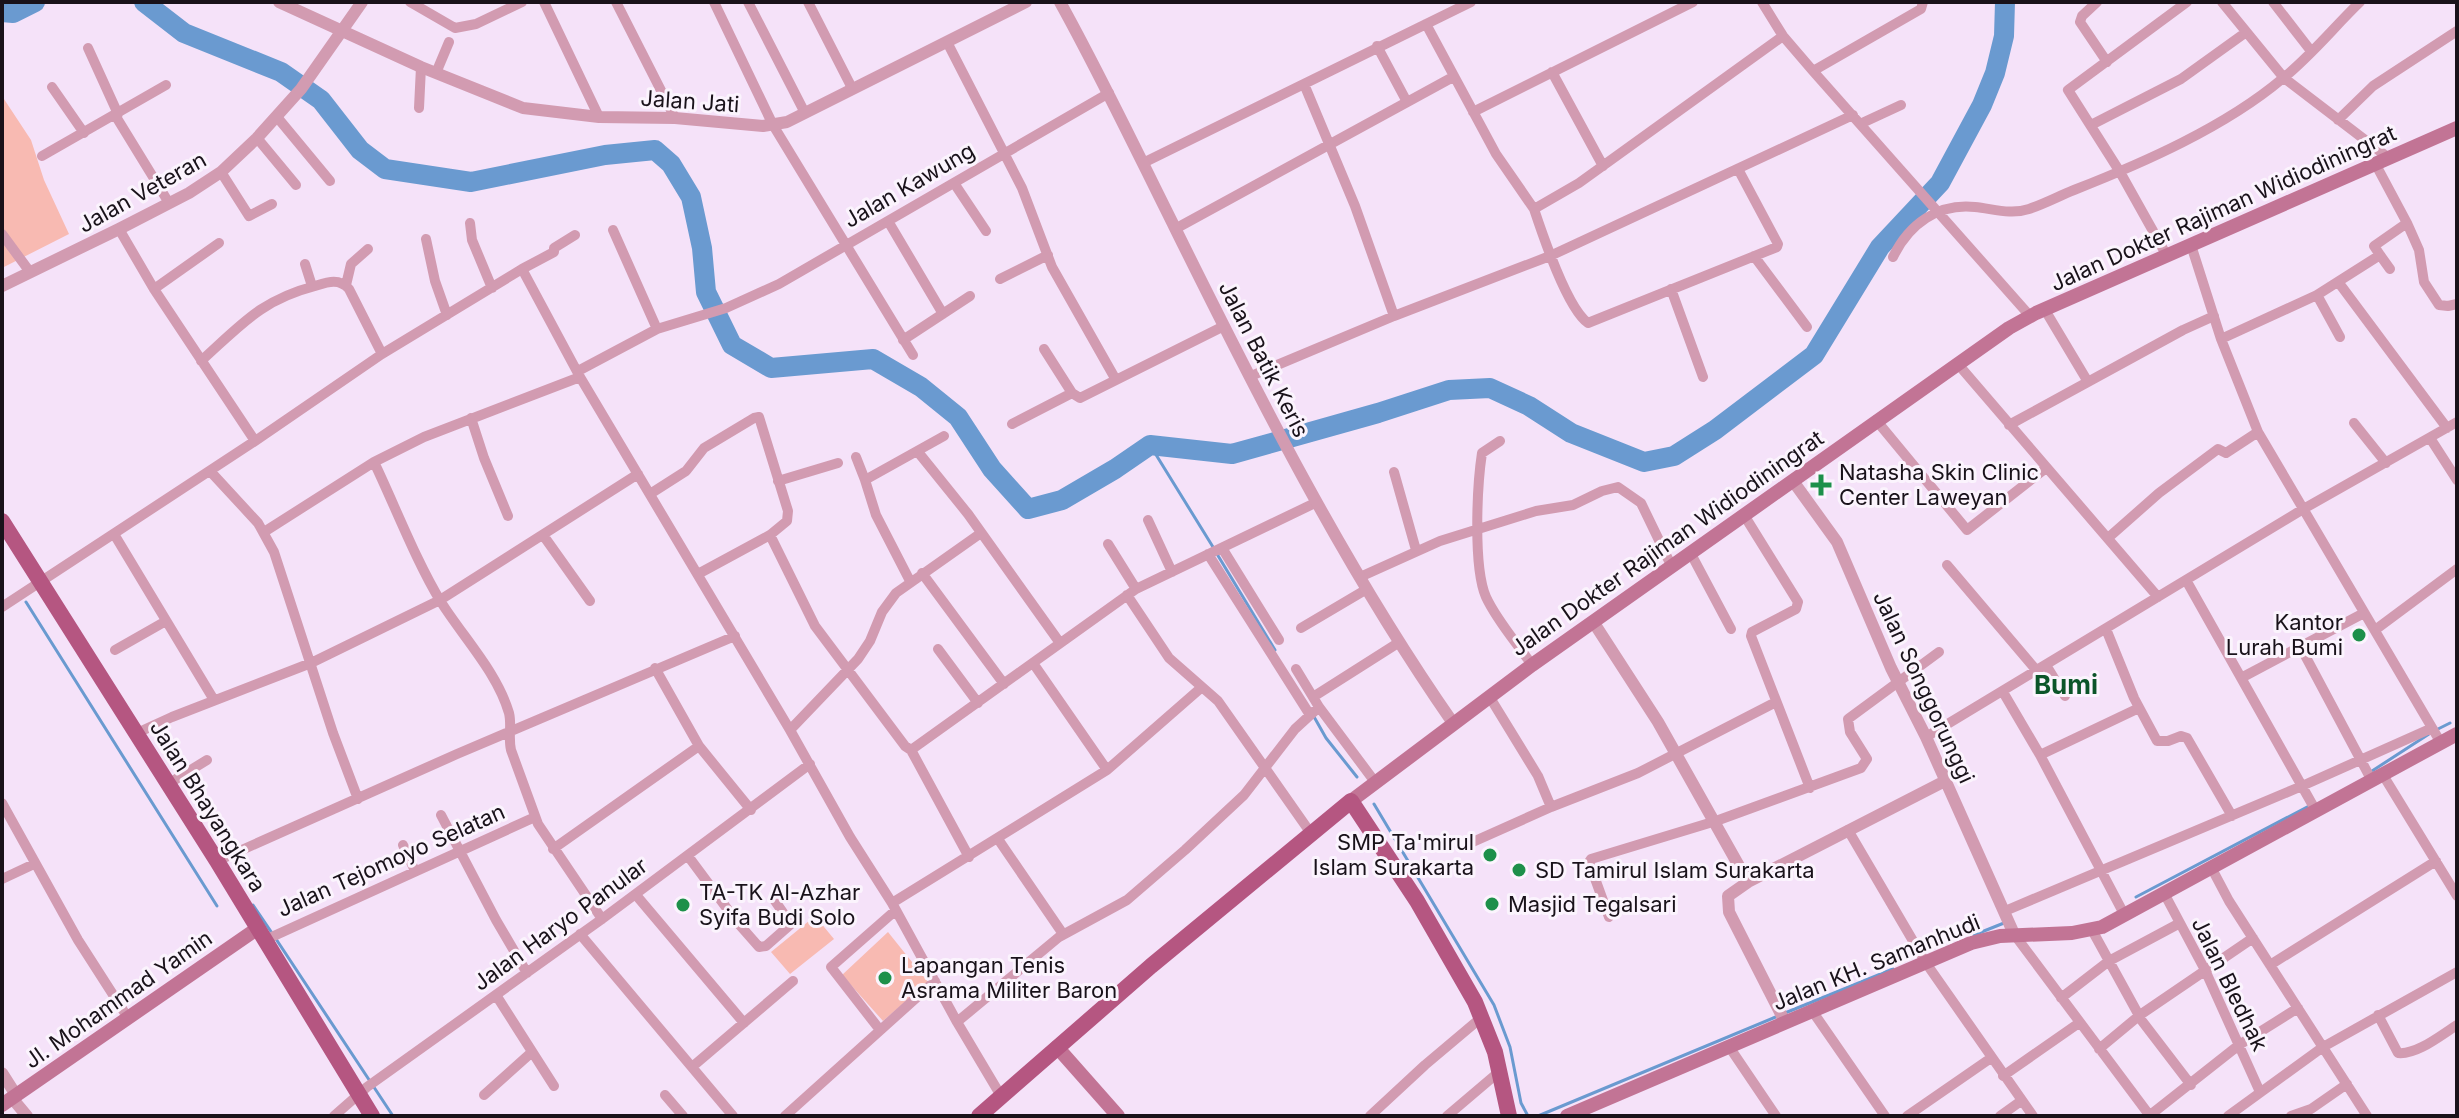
<svg xmlns="http://www.w3.org/2000/svg" width="2459" height="1118" font-family="Inter,sans-serif">
  <style>
    .green { fill: #f8bab2 }
    .lines { fill: none; stroke-linecap: round; stroke-linejoin: round }
    .stream { stroke: #6a9ad0; stroke-width: 3 }
    .river { stroke: #6a9ad0; stroke-width: 20 }
    .minor { stroke: #d29bb1; stroke-width: 10 }
    .tertiary { stroke: #d29bb1; stroke-width: 12 }
    .secondary { stroke: #c27495; stroke-width: 14 }
    .primary { stroke: #b55681; stroke-width: 16 }
    .poi-dot { fill: #1d904a; stroke: #fbf4fd; stroke-width: 3 }
    .labels { text-anchor: middle; dominant-baseline: central; stroke-width: 6; stroke-linejoin: round; paint-order: stroke }
    .street-label { font-size: 22px; fill: #19121a; stroke: #fbf4fd }
    .poi-label { font-size: 22px; fill: #19121a; stroke: #fbf4fd; text-anchor: start }
    .quarter-label { font-size: 26px; font-weight: bold; fill: #0b5529; stroke: #fbf4fd }
  </style>
  <rect width="100%" height="100%" fill="#f5e2f9"/>
  <path class="green" d="M2,96L31,140L44,180L69,234L2,268Z
    M815,916L834,939L790,974L771,952Z
    M888,932L928,982L883,1021L842,975Z"/>
  <g class="lines">
    <path class="stream" d="M1150,445L1213,547
      M1217,554L1275,650
      M26,602L217,906
      M1313,715L1326,738L1357,777
      M2436,730L2450,723
      M2372,771L2429,734
      M1374,804L1494,1005L1510,1047L1521,1103L1528,1116
      M2136,897L2309,806
      M253,905L272,933
      M1974,935L2004,923
      M276,939L393,1116
      M1785,1013L1893,969
      M1538,1116L1778,1016"/>
    <path class="river" d="M144,2L184,33L281,72L321,100L360,150L385,169L471,182L605,155L655,150L671,164L691,197L702,248L706,292L732,345L771,368L873,359L921,387L958,417L992,469L1028,509L1062,500L1115,469L1150,445L1232,454L1378,413L1449,390L1490,388L1529,406L1571,433L1644,462L1674,456L1715,430L1814,355L1880,247L1940,183L1982,105L1995,73L2004,36L2005,2
      M2,12L13,13L35,2"/>
    <path class="minor" d="M410,2L455,28L476,24L522,2
      M544,2L599,117
      M616,2L675,118
      M714,2L773,125L913,355
      M748,2L805,113
      M808,2L852,88
      M1762,2L1783,36L1813,71L2030,316
      M2097,2L2082,16L2080,22L2107,62
      M2222,2L2284,78L2390,159
      M2273,2L2311,51
      M1426,24L1496,154L1534,209L1579,183L1783,36
      M947,42L1022,188L1052,267L1116,380
      M1377,46L1407,102
      M88,48L118,114
      M1813,71L1921,9L1923,2
      M1552,72L1603,166
      M436,73L449,42
      M1304,84L1355,206L1394,316
      M52,87L84,133
      M419,108L421,67
      M1473,112L1693,2
      M115,115L169,203
      M277,117L330,181
      M2338,120L2373,86L2457,31
      M1860,124L1901,105
      M2091,125L2181,79L2245,33
      M257,138L296,185
      M42,156L166,85
      M1143,163L1471,2
      M221,172L249,216L272,204
      M954,183L986,231
      M1534,209C1543,236 1567,308 1588,323L1777,247L1778,244L1738,169
      M888,221L943,314
      M470,223L472,240L492,288
      M2407,223L2419,250L2424,282L2439,305L2448,306L2457,304
      M119,229L154,289L255,441
      M1175,229L1453,77
      M613,230L657,329
      M2,234L30,272
      M426,239L435,281L447,315
      M2191,245L2221,339L2258,432L2441,743
      M2380,255L2390,269
      M1754,256L1807,327
      M2167,256L2120,172L2068,90L2187,2
      M1893,257C1909,224 1938,203 1975,207C1994,209 2011,215 2029,209C2044,204 2059,196 2074,190C2143,163 2225,127 2282,79C2310,57 2334,27 2360,2
      M305,264L312,286
      M522,269L554,252V248L575,235
      M1000,279L1048,255
      M2339,283L2447,428
      M346,285L351,264L368,249
      M154,289L219,243
      M1671,289L1703,377
      M2317,295L2340,337
      M2045,310L2088,382
      M2221,339L2317,295L2380,255L2374,246L2407,223L2376,165
      M903,340L970,296
      M1044,349L1072,393L1080,398L1224,326
      M201,361C241,325 261,300 315,286C328,282 339,278 349,289L382,354
      M1957,363L2158,597
      M578,371L657,329L726,308L779,284L1109,93
      M1251,376L1394,316L1550,256L1853,115
      M471,418L484,458L508,516
      M1876,420L1967,530L2046,468
      M2354,423L2386,463
      M1012,424L1072,393
      M2009,425L2183,330L2214,316
      M2430,438L2457,480
      M1500,441L1482,453C1477,486 1473,567 1486,597C1497,621 1517,643 1532,665
      M918,452L968,514L1060,643
      M856,457L865,480
      M374,462C395,506 416,561 441,602C463,637 497,672 509,713C512,725 508,737 511,750L538,824L602,919
      M210,471L258,523L274,552L333,733L358,799
      M1394,472L1416,550
      M778,481L838,463
      M650,494L686,471L704,448L754,418L759,417L788,511L787,521L770,535L698,574
      M1744,515L1798,602L1796,609L1752,632L1751,636L1810,788
      M1148,520L1172,572
      M264,532L374,462L424,437L580,377
      M114,534L214,700
      M543,535L590,601
      M770,535L815,626L905,746L911,750L1136,589L1317,502
      M2108,538L2159,493L2218,449L2226,453L2258,432
      M1108,544L1136,589
      M1222,548L1279,640
      M1690,552L1731,629
      M1208,554L1310,715
      M1947,565L2037,671
      M922,573L1004,684
      M1360,577L1440,541L1536,511L1573,505L1602,491L1618,487L1641,503L1671,565
      M2186,580L2316,811
      M910,581L876,515L865,480L944,436
      M1127,595L1169,658L1218,701L1310,832
      M2,607L255,441L382,354L522,269L580,377L790,730L850,837L892,903L957,1022L1001,1096
      M1301,628L1367,589
      M2106,629L2134,698L2157,741H2168L2181,736L2187,738L2232,816
      M2375,630L2457,569
      M2300,646L2372,781
      M938,649L978,703
      M115,650L166,621
      M1033,663L1107,770
      M2046,665L2065,696
      M655,668L699,746L751,810
      M1296,669L1319,707L1375,782
      M2241,678L2364,613
      M2003,692L2040,755L2124,914
      M1489,696L1538,776L1551,807
      M1313,697L1398,643
      M790,730L858,659L870,641L882,612L896,593L981,533
      M137,733L172,717L311,663L440,600L638,474
      M1926,737L2305,508L2457,422
      M911,750L969,857
      M2040,755L2139,708
      M2383,775L2457,896
      M168,784L207,760
      M2,803L78,940L128,1018
      M441,815L496,920L527,973
      M1848,830L1926,963L2033,1116
      M998,839L1063,934
      M403,845L415,871
      M1466,845L1551,807L1638,773L1776,702
      M553,849L699,746
      M688,856L737,922L759,947L766,946L791,924L775,901
      M217,861L457,754L735,636
      M2211,867L2229,901L2367,1116
      M2,879L34,864
      M2164,893L2205,970L2260,1092
      M636,895L744,1023
      M892,903L1107,770L1202,687
      M2005,911L2302,786L2432,728
      M1609,917L1589,862L1591,859L1716,821L1861,768L1867,759L1850,732L1848,719L1939,652
      M2092,930L2142,1021L2191,1085
      M580,934L733,1116
      M2014,934L2150,1116
      M265,940L535,817
      M2270,965L2436,861
      M496,995L554,1086
      M2061,998L2109,961L2180,923
      M1813,1012L1885,1116
      M2378,1015L2398,1053C2417,1055 2441,1035 2457,1025
      M957,1022L1059,937L1127,900L1185,850L1244,795L1295,729L1319,707
      M880,1030L831,967L896,910
      M1730,1048L1776,1116
      M2099,1049L2140,1015L2253,938
      M692,1067L793,981
      M2003,1076L2079,1023
      M484,1095L532,1052
      M665,1095L683,1116
      M334,1116L367,1087L602,919L810,764
      M785,1116L935,981
      M1370,1116L1425,1065L1482,1017
      M1447,1116L1500,1071
      M1907,1116L1991,1058
      M2000,1116L2021,1101
      M2149,1116L2239,1045L2298,1008
      M2228,1116L2323,1047L2457,972
      M2291,1116L2311,1109L2347,1084"/>
    <path class="tertiary" d="M279,2L421,67L523,108L599,117L675,118L763,126L787,122L1026,2
      M1060,2C1101,76 1137,152 1175,228C1259,398 1345,568 1453,723
      M2,286L119,229L189,193L221,172L257,138L301,89L362,2
      M1793,481L1837,542L1891,668L1926,737L2014,934
      M1594,623L1658,722L1748,882
      M1785,1022L1729,912L1728,896L1748,882L1945,781
      M2,1073L16,1095
      M12,1098L27,1116"/>
    <path class="secondary" d="M1351,801L1532,665L2009,328L2036,313L2457,128
      M1057,1047L1118,1116
      M2,1105L258,928
      M1567,1116L1971,943L2000,936L2072,933L2102,927L2457,734"/>
    <path class="primary" d="M2,521L217,861L372,1116
      M979,1116L1151,966L1351,801L1417,901L1475,1002L1495,1052L1509,1116"/>
  </g>
  <g class="poi-dot">
    <path d="M1817 473h8v8h8v8h-8v8h-8v-8h-8v-8h8z"/>
    <circle cx="2359" cy="635" r="8"/>
    <circle cx="1490" cy="855" r="8"/>
    <circle cx="1519" cy="870" r="8"/>
    <circle cx="1492" cy="904" r="8"/>
    <circle cx="683" cy="905" r="8"/>
    <circle cx="885" cy="978" r="8"/>
  </g>
  <g class="labels">
    <g class="street-label">
      <text transform="translate(690 101) rotate(4)">Jalan Jati</text>
      <text transform="translate(909 185) rotate(-30)">Jalan Kawung</text>
      <text transform="translate(142 192) rotate(-29)">Jalan Veteran</text>
      <text transform="translate(2223 208) rotate(-24)">Jalan Dokter Rajiman Widiodiningrat</text>
      <text transform="translate(1264 359) rotate(63)">Jalan Batik Keris</text>
      <text transform="translate(1667 543) rotate(-35)">Jalan Dokter Rajiman Widiodiningrat</text>
      <text transform="translate(1924 687) rotate(65)">Jalan Songgorunggi</text>
      <text transform="translate(208 806) rotate(58)">Jalan Bhayangkara</text>
      <text transform="translate(391 860) rotate(-24)">Jalan Tejomoyo Selatan</text>
      <text transform="translate(560 924) rotate(-36)">Jalan Haryo Panular</text>
      <text transform="translate(1876 962) rotate(-22)">Jalan KH. Samanhudi</text>
      <text transform="translate(2230 984) rotate(64)">Jalan Bledhak</text>
      <text transform="translate(118 999) rotate(-35)">Jl. Mohammad Yamin</text>
    </g>
    <g class="poi-label">
      <text x="1839" y="472">Natasha Skin Clinic<tspan x="1839" dy="25">Center Laweyan</tspan></text>
      <text x="2343" y="622" text-anchor="end">Kantor<tspan x="2343" dy="25">Lurah Bumi</tspan></text>
      <text x="1474" y="842" text-anchor="end">SMP Ta'mirul<tspan x="1474" dy="25">Islam Surakarta</tspan></text>
      <text x="1535" y="870">SD Tamirul Islam Surakarta</text>
      <text x="699" y="892">TA-TK Al-Azhar<tspan x="699" dy="25">Syifa Budi Solo</tspan></text>
      <text x="1508" y="904">Masjid Tegalsari</text>
      <text x="901" y="965">Lapangan Tenis<tspan x="901" dy="25">Asrama Militer Baron</tspan></text>
    </g>
    <g class="quarter-label">
      <text x="2066" y="684">Bumi</text>
    </g>
  </g>
  <rect width="2459" height="1118" fill="none" stroke="#19121a" stroke-width="8"/>
</svg>
